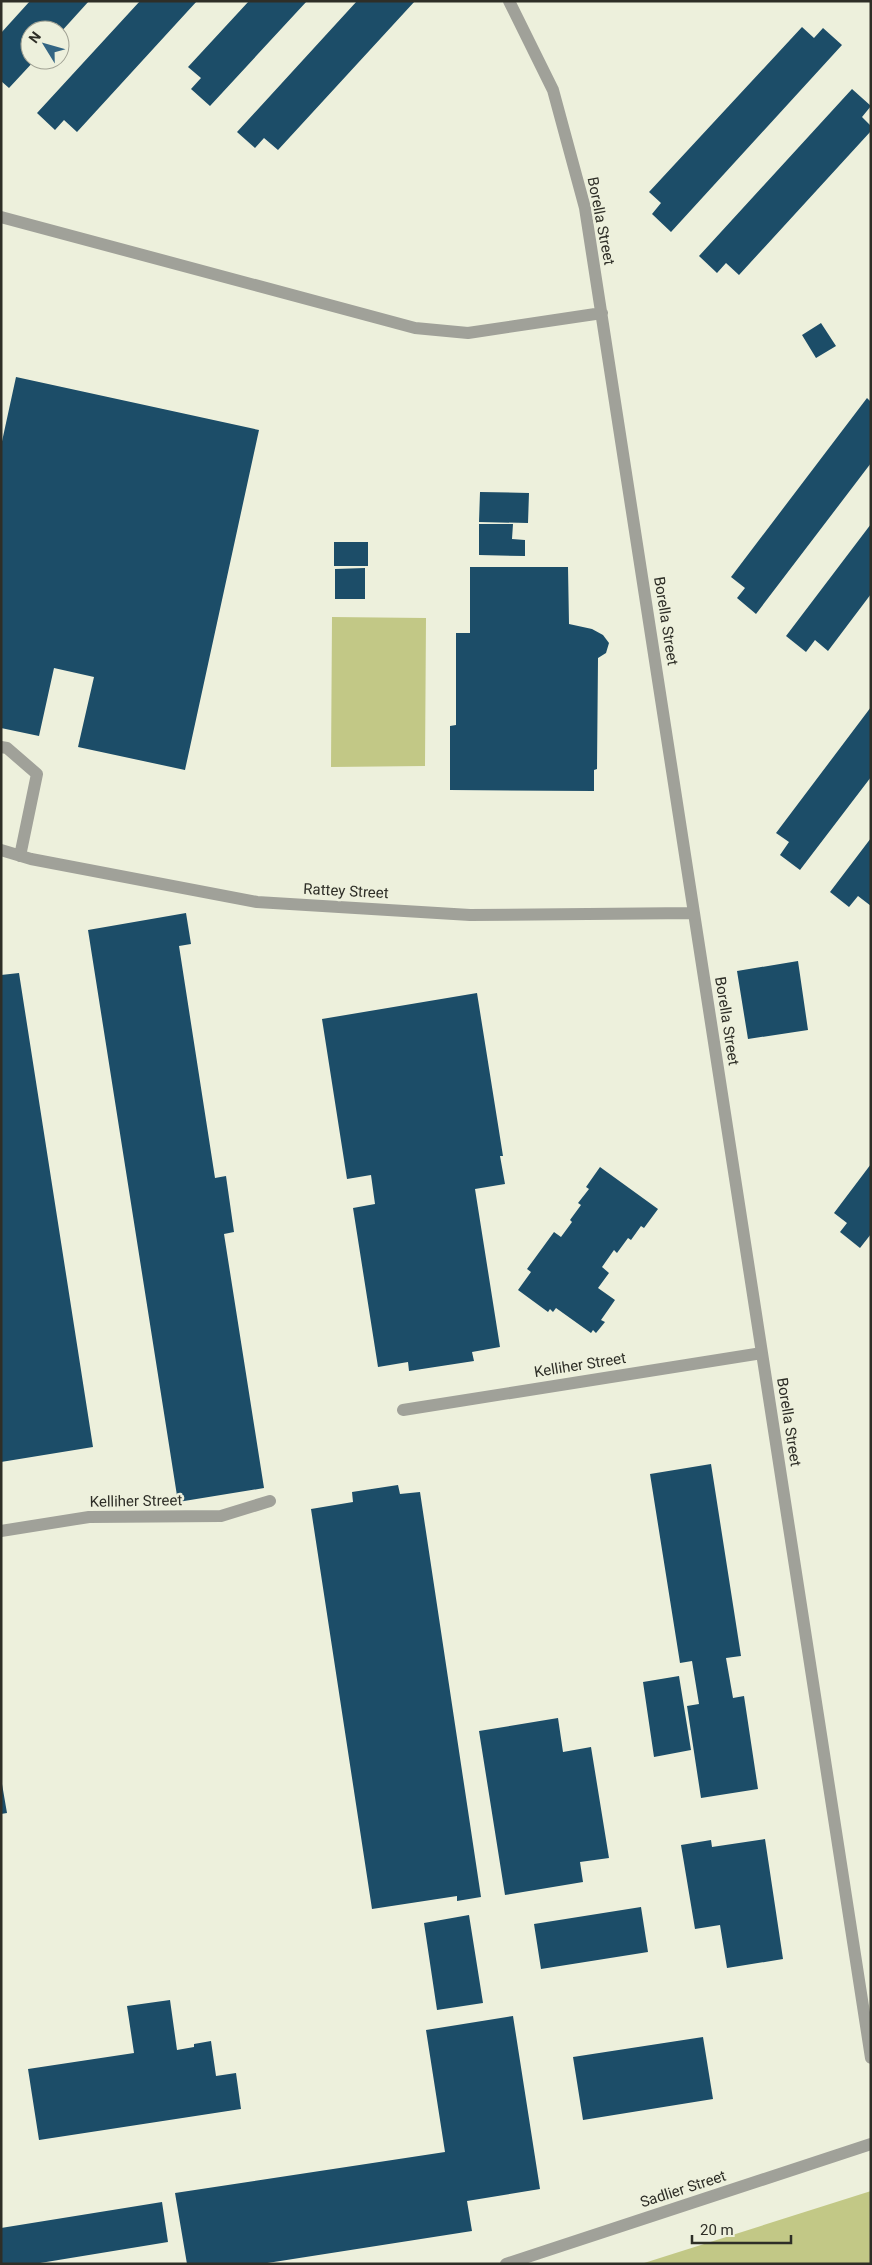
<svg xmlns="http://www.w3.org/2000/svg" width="872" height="2265" font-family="Roboto,sans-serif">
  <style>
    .green { fill: #c2c886 }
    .building { fill: #1c4d68 }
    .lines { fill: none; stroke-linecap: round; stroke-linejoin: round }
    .minor { stroke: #a0a199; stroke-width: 12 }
    .labels { text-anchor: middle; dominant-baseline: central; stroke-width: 5; stroke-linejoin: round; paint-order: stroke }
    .street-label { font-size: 15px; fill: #2e2e27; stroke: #edf0dc }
  </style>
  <rect width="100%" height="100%" fill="#edf0dc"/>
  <path class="green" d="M332,617L426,618L425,766L331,767Z
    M871,2191V2264H641Z"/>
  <path class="building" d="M30,1H89L60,33V30H30V60H35L9,88L1,81V33Z
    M140,1H197L77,132L64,120L55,130L37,113Z
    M249,1H307L210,106L191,89L201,78L188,67Z
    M357,1H415L278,150L264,138L255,148L237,132Z
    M802,27L814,38L823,28L842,45L671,232L652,214L661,203L649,192Z
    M852,89L871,106L862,117L871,126V131L739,275L726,263L717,273L699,256Z
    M821,323L836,346L816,358L802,335Z
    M16,377L259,430L185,770L78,747L94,677L54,668L39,736L1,728V446Z
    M867,398L871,402V463L756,614L737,598L745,588L731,577Z
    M480,492L529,493L528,523L479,522Z
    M479,524H513L512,539L525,540V556L479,555Z
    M871,524V594L828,651L815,640L806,652L786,636Z
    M334,542H368V566H334Z
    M470,567H568L569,624L592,629L603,635L609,643L606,653L598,658L597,769L594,770V791L450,790V726L456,725V633H470Z
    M365,568V599H335V569Z
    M871,707V777L800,870L780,855L789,842L776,833Z
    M871,838V906L858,896L849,907L830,892Z
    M186,913L191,944L179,946L215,1178L226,1176L234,1232L224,1234L264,1488L178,1502L88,930Z
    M798,961L808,1030L748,1039L737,971Z
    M19,973L93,1447L1,1462V975Z
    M477,993L503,1156H500L505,1184L475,1189L500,1347L472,1352L474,1361L409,1371L408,1362L378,1367L353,1208L375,1204L371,1175L347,1179L322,1019Z
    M871,1164V1234L860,1248L840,1232L847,1223L834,1213Z
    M600,1167L658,1209L644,1228L641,1226L631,1240L628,1238L617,1253L614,1250L602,1267L609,1273L598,1288L615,1300L601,1320L605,1322L596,1333L593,1330L591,1333L556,1308L553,1312L550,1309L548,1312L518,1290L531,1272L527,1269L554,1232L561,1237L572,1222L570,1220L581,1205L578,1203L589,1189L586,1187Z
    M711,1464L741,1656L726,1658L733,1698L744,1696L758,1789L701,1798L687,1706L699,1704L692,1661L680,1663L650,1474Z
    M398,1485L400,1494L420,1492L481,1897L457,1901V1896L372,1909L311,1509L353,1502L352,1492Z
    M679,1676L691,1750L654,1757L643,1682Z
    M558,1718L563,1752L591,1747L609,1858L580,1862L583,1882L505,1895L479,1731Z
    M2,1784L7,1813L1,1814V1785Z
    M765,1839L783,1959L727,1968L720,1925L695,1929L681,1845L711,1840L712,1847Z
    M641,1907L648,1952L541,1969L534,1924Z
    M469,1915L483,2003L437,2010L424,1923Z
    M170,2000L177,2050L194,2047V2044L211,2041L216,2076L236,2073L241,2109L39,2140L28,2069L134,2053L127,2006Z
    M513,2016L540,2189L467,2201L472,2231L261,2264H187L175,2193L445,2152L426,2030Z
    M703,2037L713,2099L583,2120L573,2057Z
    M162,2202L168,2242L34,2264H1V2228Z"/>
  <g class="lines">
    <path class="minor" d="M509,1L553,90L585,208L871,2058
      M1,217L415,328L468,333L602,313
      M1,747L7,748L37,774L20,856
      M1,850L31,859L257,902L470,915L694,913
      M403,1410L762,1353
      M1,1531L89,1517L221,1516L270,1501
      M506,2264L871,2144"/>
  </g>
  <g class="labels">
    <g class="street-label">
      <text transform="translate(601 221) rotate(79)">Borella Street</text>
      <text transform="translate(666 621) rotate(81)">Borella Street</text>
      <text transform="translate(346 891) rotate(3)">Rattey Street</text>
      <text transform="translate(727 1021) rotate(81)">Borella Street</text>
      <text transform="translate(580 1365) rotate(-9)">Kelliher Street</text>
      <text transform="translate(789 1422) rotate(81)">Borella Street</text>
      <text transform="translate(136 1501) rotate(-1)">Kelliher Street</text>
      <text transform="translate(683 2189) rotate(-18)">Sadlier Street</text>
    </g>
  </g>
  <rect width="872" height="2265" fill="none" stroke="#2e2e27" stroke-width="5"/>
  <g transform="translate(45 45) rotate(307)"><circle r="24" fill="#edf0dc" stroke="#a1a294"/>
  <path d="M0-4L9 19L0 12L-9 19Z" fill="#336583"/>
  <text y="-8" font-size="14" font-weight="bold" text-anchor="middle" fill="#2e2e27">N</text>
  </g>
  <path d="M692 2235v8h99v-8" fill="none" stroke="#2e2e27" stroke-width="2.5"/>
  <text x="700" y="2235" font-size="15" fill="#2e2e27" stroke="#edf0dc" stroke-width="4" paint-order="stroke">20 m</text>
</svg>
